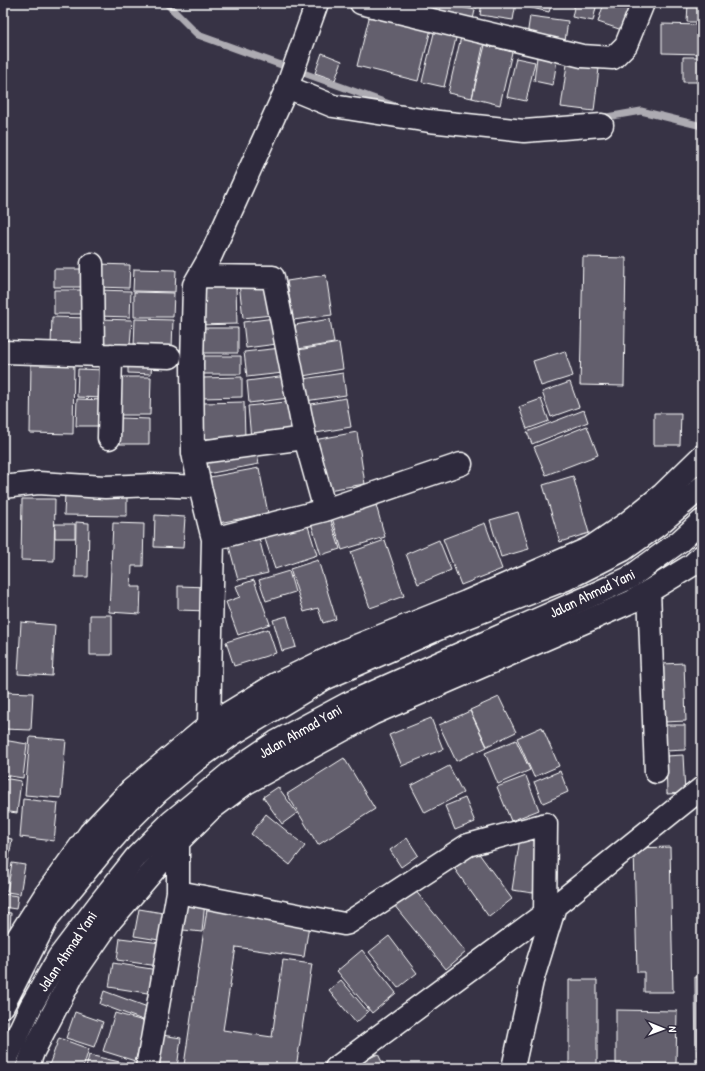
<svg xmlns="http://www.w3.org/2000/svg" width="705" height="1071" font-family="'Patrick Hand',sans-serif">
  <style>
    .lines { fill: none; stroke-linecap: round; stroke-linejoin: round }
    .stream { stroke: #adabb2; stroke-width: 7 }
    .building { fill: #635f6d; stroke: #fff }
    .minor-casing { stroke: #fff; stroke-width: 25 }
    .highway-casing { stroke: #fff; stroke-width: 25 }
    .minor { stroke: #2f2a3d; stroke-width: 22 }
    .highway { stroke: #2f2a3d; stroke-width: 22 }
    .labels { text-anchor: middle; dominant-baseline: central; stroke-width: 3; stroke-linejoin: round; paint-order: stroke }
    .street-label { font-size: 15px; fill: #fff; stroke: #2f2a3d }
  </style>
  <rect width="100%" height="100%" fill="#373345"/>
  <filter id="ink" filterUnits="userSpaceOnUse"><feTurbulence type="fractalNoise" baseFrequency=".025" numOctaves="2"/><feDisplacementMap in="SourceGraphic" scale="8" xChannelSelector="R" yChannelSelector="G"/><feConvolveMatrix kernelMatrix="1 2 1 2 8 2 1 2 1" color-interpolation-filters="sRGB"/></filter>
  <g filter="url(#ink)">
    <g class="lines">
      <path class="stream" d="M166,3L198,35L395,106
        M601,118L641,111L702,126"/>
    </g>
    <path class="building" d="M256,3H276V6L256,5Z
      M399,3H427L424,15Z
      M441,3L475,10L472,24L438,18Z
      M456,3H478L477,8Z
      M482,3H516L513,20L480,15Z
      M520,3H552L549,12L519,5Z
      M575,3H597L593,21L572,17Z
      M604,3H613L629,8L622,30L598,22Z
      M688,3H702V22H687Z
      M370,14L431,29L418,81L357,66Z
      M530,16L568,21L565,41L527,36Z
      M662,24L702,25V54L662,53Z
      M435,29L457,34L444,87L422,82Z
      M461,37L484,42L472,98L448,93Z
      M485,45L512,52L500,105L472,98Z
      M322,53L342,61L335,80L315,73Z
      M537,57L557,60L553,85L534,81Z
      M683,57H702V82H683Z
      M516,58L535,62L526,101L507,97Z
      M567,64L599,68L594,111L561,107Z
      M583,257L626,258L624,386L580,385Z
      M98,264L130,265L129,288L97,287Z
      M54,269H89V287H54Z
      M134,269L176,270L175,292L133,291Z
      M326,275L332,315L293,320L287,281Z
      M269,280L272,315L243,318L239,283Z
      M236,285L237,324L197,325V286Z
      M54,290H89V314H54Z
      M98,290L131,291L130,317L97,316Z
      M134,292L174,293L173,317H134Z
      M52,317L90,318L89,346L51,345Z
      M275,318L277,344L246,348L243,322Z
      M101,319L132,320L130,345L100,344Z
      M135,319L173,320L172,348L134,347Z
      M330,319L334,343L298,349L295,325Z
      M198,328H238V353H198Z
      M339,343L343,369L303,376L298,350Z
      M281,348L283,373L247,377L244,352Z
      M565,351L573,376L541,386L533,361Z
      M200,356H241V374H200Z
      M31,360H74L73,434L30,433Z
      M128,360L152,361L151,374L128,373Z
      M78,369L105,370V398L77,397Z
      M343,373L346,395L305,401L303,379Z
      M287,376L289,398L249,403L247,381Z
      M117,377H151L150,415H117Z
      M242,377V397L202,398V378Z
      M570,382L579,407L551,417L542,392Z
      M346,398L351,427L310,434L305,405Z
      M77,399L104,400L103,426H76Z
      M541,399L549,421L527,429L519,407Z
      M295,401L298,435L251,439L248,406Z
      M244,402L245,438L203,439V403Z
      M584,410L588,422L532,444L527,432Z
      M654,413H681L680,445H654Z
      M120,418L149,419V444H120Z
      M587,426L598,455L546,475L534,447Z
      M357,432L365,484L322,491L314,440Z
      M256,449L259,464L207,474L204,459Z
      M259,468L268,513L219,523L210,477Z
      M573,476L589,533L560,542L543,485Z
      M65,493L127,494V516L64,515Z
      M22,499H55L54,561L21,560Z
      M376,505L385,537L342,550L332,518Z
      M518,512L529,549L501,557L490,520Z
      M155,515L185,517L183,548L154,547Z
      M330,517L340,549L321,555L311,523Z
      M76,522L89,523L88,577H75Z
      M113,523L144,524L143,566H132L131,587H141L140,614L109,612Z
      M307,523L317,555L275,569L264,536Z
      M485,523L502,569L461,585L443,539Z
      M55,524H75V538H55Z
      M259,538L268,573L238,580L229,546Z
      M385,540L404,596L370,608L351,552Z
      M439,540L451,570L418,584L406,554Z
      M318,560L336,619L323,623L318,608L304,612L290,569Z
      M289,571L295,592L266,601L259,580Z
      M254,580L270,624L238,635L226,602L240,597L236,586Z
      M178,586L209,587L208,611L178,610Z
      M90,615H112V655H90Z
      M287,616L296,647L282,651L273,620Z
      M21,622L55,625L52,676L18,674Z
      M268,629L276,653L234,666L226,642Z
      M684,663L686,721L664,722L662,664Z
      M4,692L33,693L31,730L3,729Z
      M499,697L516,732L487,746L470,710Z
      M470,711L487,747L456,761L439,725Z
      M431,718L443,749L402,766L389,735Z
      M665,725H685V750L666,751Z
      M542,727L559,766L534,777L517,738Z
      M30,737L66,740L61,798L25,795Z
      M3,740L27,744L23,778L3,775Z
      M516,740L530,770L498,784L485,753Z
      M683,755L685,793L667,794L666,756Z
      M344,758L375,809L318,845L287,794Z
      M449,766L463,793L425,813L411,786Z
      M560,771L568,792L543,803L534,782Z
      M526,776L539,810L511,821L497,787Z
      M3,778L21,781L17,813L3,811Z
      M278,787L297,813L282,824L263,797Z
      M465,798L475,822L455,830L445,806Z
      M23,799L58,803L54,841L20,837Z
      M266,814L305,846L290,865L251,834Z
      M3,837L12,839L6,877H3Z
      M407,838L418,855L401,867L390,850Z
      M520,838L541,842L533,893L512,890Z
      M670,847L673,992H644V972H637L634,848Z
      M477,851L512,899L489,917L454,868Z
      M12,863L25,865L20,894L7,892Z
      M414,889L466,952L446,969L394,905Z
      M3,894L18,896L16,909L3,907Z
      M187,900L205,902L202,932L183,930Z
      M139,909L169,914L165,941L134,936Z
      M207,909L309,925L304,957L236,947L223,1030L272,1037L283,960L312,964L296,1068H204L184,1065Z
      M3,912L11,913L9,945L3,944Z
      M389,936L417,973L398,988L369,952Z
      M120,938L161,943L158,966L117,960Z
      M362,950L396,993L372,1013L337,971Z
      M113,963L158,970L154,994L109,987Z
      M695,977H702V1066H696Z
      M341,980L368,1012L356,1023L329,990Z
      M569,980H597V1068H569Z
      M104,991L153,1009L148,1022L100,1004Z
      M616,1010L677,1011L676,1064H616Z
      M75,1012L103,1022L94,1047L66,1038Z
      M115,1013L147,1022L135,1061L103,1051Z
      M162,1035L181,1038L177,1068L157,1066Z
      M59,1038L89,1049L83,1068H48Z
      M378,1054L385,1068H349Z
      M89,1055L137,1066V1068H86Z"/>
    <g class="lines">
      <g class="minor-casing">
        <path id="minor" d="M361,3L582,56L613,58L626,45L643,3
          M287,87L333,106L429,121L524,131L602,125
          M92,264L93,355
          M200,276L273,277L305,438L325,510
          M3,352L170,357
          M109,438L111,355
          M193,453L305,438
          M3,487L38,483L105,487L153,485L200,487
          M213,539L325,510L461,464
          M649,591L656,772
          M209,725L213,539L200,487L193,453L192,364L194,285L211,255L286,90L317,3
          M178,892L344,924L348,923L468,845L546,824L545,914
          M3,961L45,895L90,833L131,790L209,725L276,684L346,650L466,602L590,548L627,523L663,494L702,456
          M27,1068L33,1052L73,975L111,920L178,842L210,810L246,783L372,714L633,601L692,565L702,556
          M147,1068L178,892V842
          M336,1068L555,906L702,788
          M513,1068L532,981L555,906"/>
      </g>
      <g class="highway-casing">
        <path id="highway" d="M3,1006L49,916L104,849L126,824L158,792L195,761L231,735L324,679L447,625L566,579L623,550L658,525L702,487
          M3,1066L31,1006L59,957L99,904L136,857L171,822L230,773L276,742L347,704L586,598L629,578L680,541L702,521"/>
      </g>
      <use href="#minor" class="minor"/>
      <use href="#highway" class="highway"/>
    </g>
  </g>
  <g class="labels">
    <g class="street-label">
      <text transform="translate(592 593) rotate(-26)">Jalan Ahmad Yani</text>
      <text transform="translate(300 731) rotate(-30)">Jalan Ahmad Yani</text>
      <text transform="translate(67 951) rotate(-56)">Jalan Ahmad Yani</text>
    </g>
  </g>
  <rect width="705" height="1071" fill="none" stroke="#2f2a3d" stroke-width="16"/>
  <rect x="8" y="8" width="689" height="1055" fill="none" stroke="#fff" stroke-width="1.5" filter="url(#ink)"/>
  <g transform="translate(663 1029) rotate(91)" stroke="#2f2a3d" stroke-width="3" paint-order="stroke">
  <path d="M0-3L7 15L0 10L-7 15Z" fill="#ffffff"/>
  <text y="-6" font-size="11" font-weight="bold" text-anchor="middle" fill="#ffffff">N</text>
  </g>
</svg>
